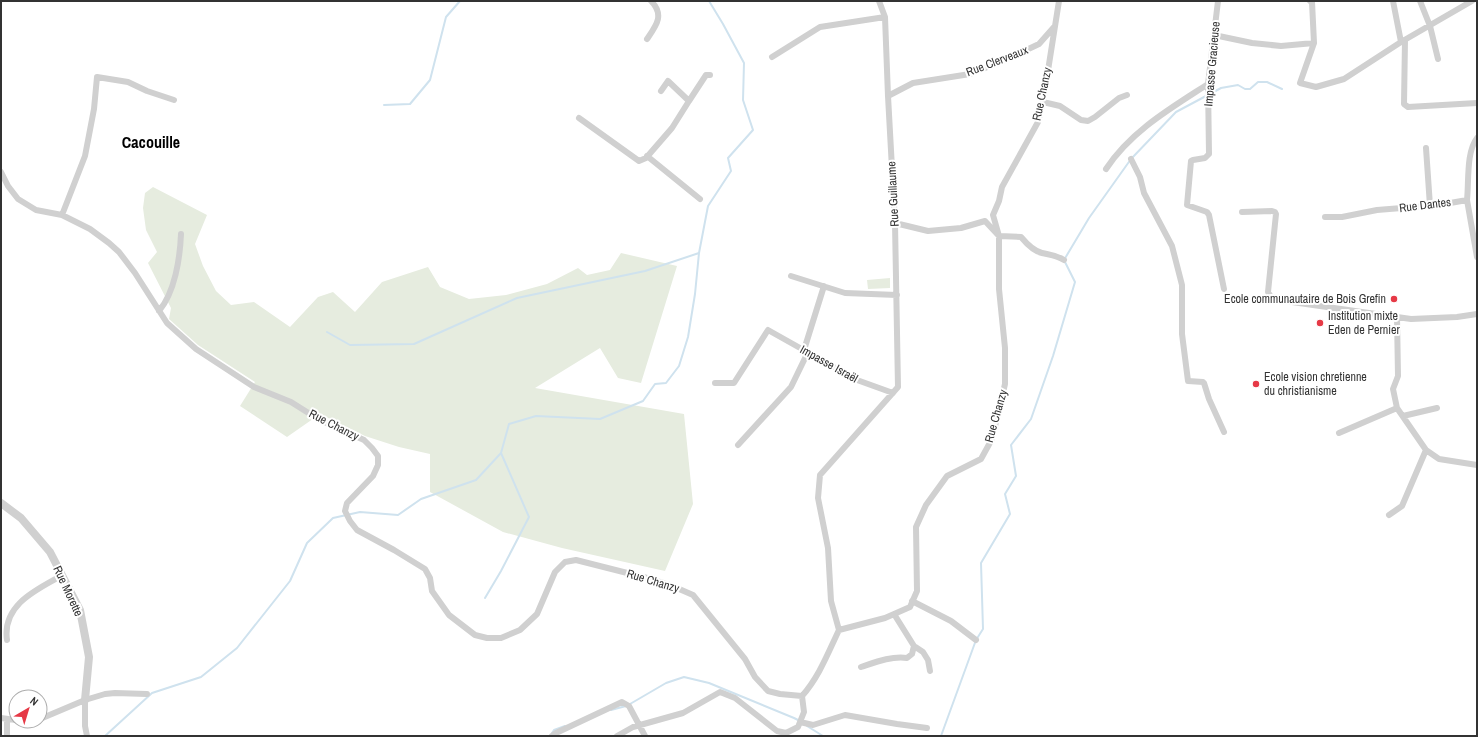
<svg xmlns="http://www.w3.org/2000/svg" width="1478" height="737" font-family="'Archivo Narrow',sans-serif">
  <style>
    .green { fill: #e6ecdf }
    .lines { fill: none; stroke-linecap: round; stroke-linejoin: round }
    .stream { stroke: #cfe2ee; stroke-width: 2 }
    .minor { stroke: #d0d0d0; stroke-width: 6 }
    .tertiary { stroke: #d0d0d0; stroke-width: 8 }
    .poi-dot { fill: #e63946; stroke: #fff; stroke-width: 1.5 }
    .labels { text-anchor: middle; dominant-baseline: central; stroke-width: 4; stroke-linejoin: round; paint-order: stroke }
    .street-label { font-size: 12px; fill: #333; stroke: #fff }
    .poi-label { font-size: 12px; fill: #333; stroke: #fff; text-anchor: start }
    .district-label { font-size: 16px; font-weight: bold; fill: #000; stroke: #fff }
  </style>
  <rect width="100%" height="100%" fill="#fff"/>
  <path class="green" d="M153,187L207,215L195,244L203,266L216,291L231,305L254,302L290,327L318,297L333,292L355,312L382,282L428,267L440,287L469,299L506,295L547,284L578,268L587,275L610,270L621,253L677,266L641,383L618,378L600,348L535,388L684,414L693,504L665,571L562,548L503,532L430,492V454L399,447L365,436L320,414L287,437L240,406L255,382L198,345L169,319L171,308L148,263L157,252L146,230L143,208L145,193Z
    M890,278V288L868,289L867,280Z"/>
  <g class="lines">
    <path class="stream" d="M1210,94L1221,88L1238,85L1245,89H1250L1258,82H1267L1282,89
      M384,105L410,104L430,80L446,17L460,1
      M327,332L350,345L414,344L517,298L645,271L699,253
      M485,598L501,571L529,517L501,453
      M630,704L666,683L684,677L709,683L794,718L800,721
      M611,710L626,706
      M807,726L823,736
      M552,733L554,730L565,726
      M105,736L152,693L201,677L237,648L290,581L307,543L333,518L360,512L398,515L421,499L476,480L501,453L509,424L536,416L600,419L643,401L655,384L666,383L679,366L688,337L695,294L699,253L708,206L731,171L728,158L753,130L743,100L744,63L723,24L709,1
      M941,736L976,640L983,629L981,563L1010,514L1005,494L1016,476L1011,445L1031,419L1053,356L1075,282L1064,260L1089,218L1131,159L1176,112L1206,96"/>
    <path class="minor" d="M1218,1L1208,84L1209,154L1205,158L1193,160L1191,161L1187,205L1207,212L1209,215L1224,289
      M1310,1L1312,2L1314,43L1300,83L1316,87L1344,79L1401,42L1472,1
      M1393,1L1401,42
      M1420,1L1430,26L1438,59
      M1214,35L1252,43L1281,46L1314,43
      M647,39C656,26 665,15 651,1
      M1405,40L1404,104L1408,107L1477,103
      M772,57L820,27L885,17
      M661,91L668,81L689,101L706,75H710
      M888,96L913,83L970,74L1005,60L1039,44L1054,27
      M1043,102L1060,106L1081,120L1088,121L1095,117L1119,98L1127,95
      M579,118L639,161L646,158L672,128L689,101
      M1426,148L1430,206
      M647,156L700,199
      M1131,159L1140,177L1144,193L1172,246L1182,285V334L1188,381L1203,382L1204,383L1209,399L1224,432
      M1106,169C1131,131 1171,108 1208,84
      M1,172L8,186L18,199L36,210L62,215L90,229L109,243L119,252L135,273L167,323L196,349L254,387L291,402L318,419L364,440L372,448L378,456V465L373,476L347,503L345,511L350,521L357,530L394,550L425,569L430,578L432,591L449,615L475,635L487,638H501L520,630L537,614L555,572L565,562L576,560L651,579L670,585L693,595L745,659L755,677L768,691L780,694L802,696C819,677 828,653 839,630L885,618L910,607L917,591L916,527L926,505L947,476L981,459L992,439L1005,384V348L999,289V236L993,215L999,201L1002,187L1038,122L1043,102L1059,1
      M1467,200C1469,182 1466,152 1477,138
      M1242,212L1272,211L1275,212L1276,214L1268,292L1271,297L1285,301L1411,319L1457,317L1477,314
      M62,215L85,156L94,109L97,77L128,82L147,91L174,100
      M1325,217H1342L1377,210L1439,205L1467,200L1477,257
      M895,223L928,231L961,228L985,221L999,236L1021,237C1026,243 1033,251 1042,253C1050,255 1056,255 1064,260
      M791,276L845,293L897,295
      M159,311C175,292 180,258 181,234
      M1397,317L1398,376L1393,389L1397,408L1426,450L1439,459L1477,465
      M804,350L824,286
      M715,383H734L768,330L857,380L893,393
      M1403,416L1437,408
      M1339,433L1397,408
      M738,445L791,387L808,352
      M1389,515L1402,506L1426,450
      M912,601L951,621L976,640
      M894,614L914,646L923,652L928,660L930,671
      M839,630L831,601L828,548L818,498L820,475L898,387L895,223L888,96L885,17L879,1
      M7,640C2,605 36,590 61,576
      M861,667C876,662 891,656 907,658L912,654L914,646
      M85,700L105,694L115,693L147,694
      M1,718L16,720
      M40,719L85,700V726L87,736
      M21,721L31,722L34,721
      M800,722L813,725L845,715L897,724L927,728
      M7,736V719
      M552,736L556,733L622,702L629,706L645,736
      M617,736L633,727L683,713L720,692L735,698L777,731L786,733L798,727L804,712L802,696"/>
    <path class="tertiary" d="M1,503L21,518L50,552L80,610L89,657L85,700"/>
  </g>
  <g class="poi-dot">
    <circle cx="1394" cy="299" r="4"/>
    <circle cx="1320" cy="323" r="4"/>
    <circle cx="1256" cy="384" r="4"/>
  </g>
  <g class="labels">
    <g class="street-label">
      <text transform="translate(997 61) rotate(-21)">Rue Clerveaux</text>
      <text transform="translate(1212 64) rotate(-85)">Impasse Gracieuse</text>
      <text transform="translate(1042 94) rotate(-78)">Rue Chanzy</text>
      <text transform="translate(893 194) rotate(-93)">Rue Guillaume</text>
      <text transform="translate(1425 205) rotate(-7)">Rue Dantes</text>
      <text transform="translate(829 364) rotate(29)">Impasse Israël</text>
      <text transform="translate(996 416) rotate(-74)">Rue Chanzy</text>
      <text transform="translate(334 425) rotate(27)">Rue Chanzy</text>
      <text transform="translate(653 581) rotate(17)">Rue Chanzy</text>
      <text transform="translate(68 591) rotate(65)">Rue Morette</text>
    </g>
    <g class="poi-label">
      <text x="1386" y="299" text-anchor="end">Ecole communautaire de Bois Grefin</text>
      <text x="1328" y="316">Institution mixte<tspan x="1328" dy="14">Eden de Pernier</tspan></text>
      <text x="1264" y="377">Ecole vision chretienne<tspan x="1264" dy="14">du christianisme</tspan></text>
    </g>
    <g class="district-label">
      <text x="151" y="142">Cacouille</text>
    </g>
  </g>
  <rect width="1478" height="737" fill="none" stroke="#333333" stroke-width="4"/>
  <g transform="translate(28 709) rotate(38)"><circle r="19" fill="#ffffff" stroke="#adadad"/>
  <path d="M0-3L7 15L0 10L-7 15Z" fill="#e63946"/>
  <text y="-6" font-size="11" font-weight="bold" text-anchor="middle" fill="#333333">N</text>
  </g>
</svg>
